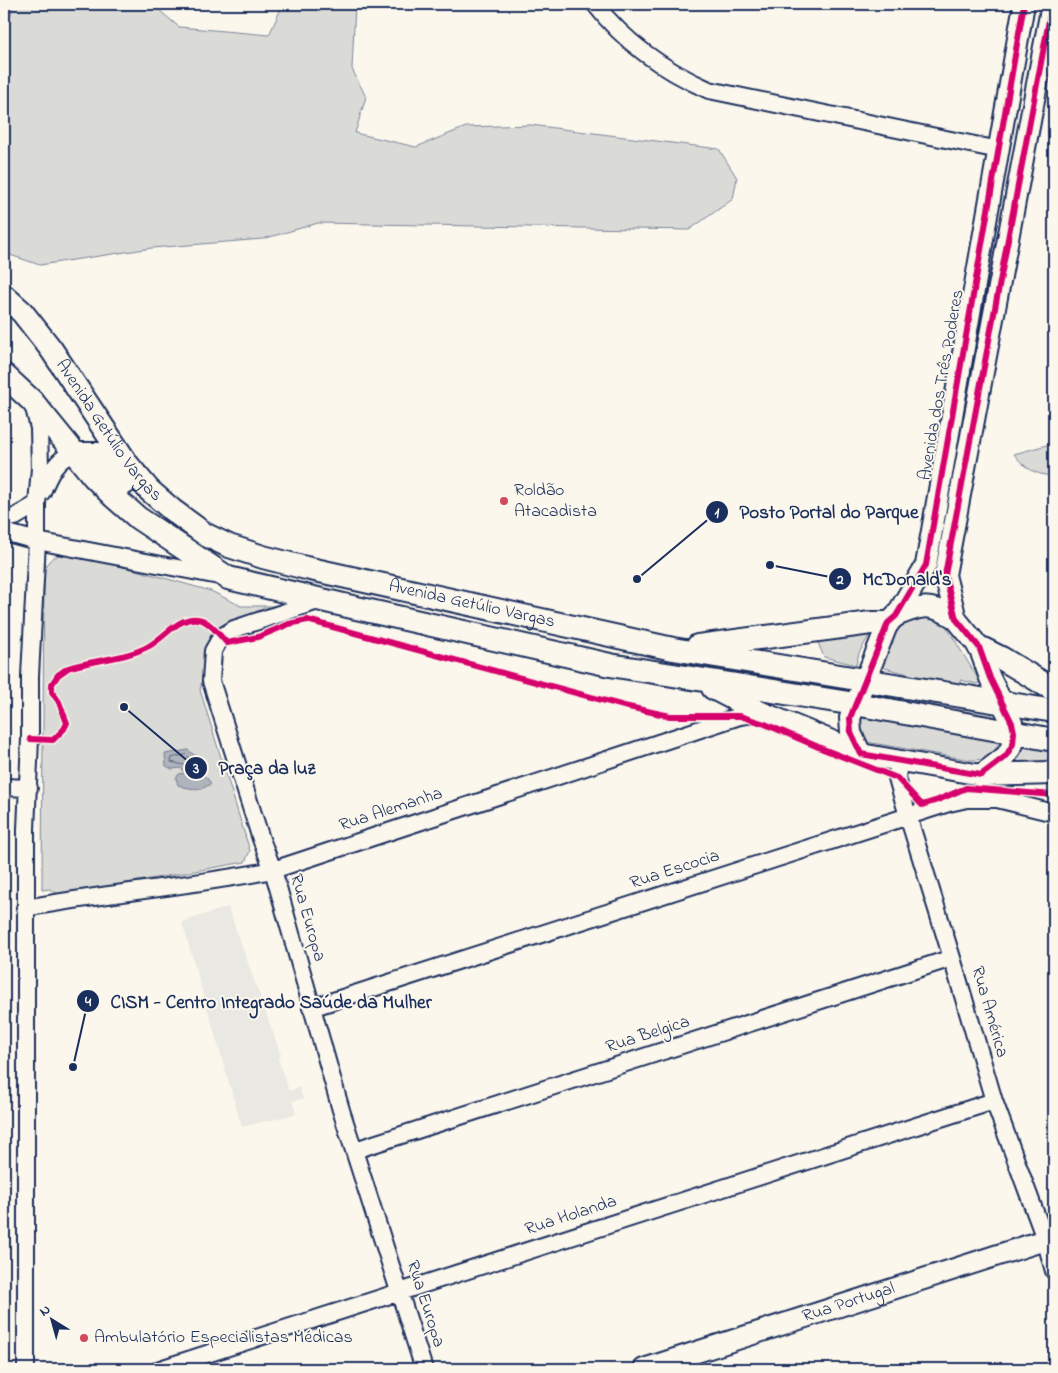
<svg xmlns="http://www.w3.org/2000/svg" width="1058" height="1373" font-family="'Indie Flower',sans-serif">
  <style>
    .built { fill: #eae8e2 }
    .green { fill: #dadad7; stroke: #7a849a }
    .water { fill: #afb3bb; stroke: #747e96 }
    .lines { fill: none; stroke-linecap: round; stroke-linejoin: round }
    .shore { stroke: #566483; stroke-width: 1 }
    .minor-casing { stroke: #1b2f5e; stroke-width: 20 }
    .tertiary-casing { stroke: #1b2f5e; stroke-width: 24 }
    .secondary-casing { stroke: #1b2f5e; stroke-width: 26 }
    .minor { stroke: #fbf7ec; stroke-width: 16 }
    .tertiary { stroke: #fbf7ec; stroke-width: 20 }
    .secondary { stroke: #fbf7ec; stroke-width: 22 }
    .cycleway-casing { stroke: #fbf7ec; stroke-width: 9 }
    .cycleway { stroke: #d6006c; stroke-width: 6 }
    .poi-dot { fill: #d1495b; stroke: #fbf7ec; stroke-width: 2 }
    .labels { text-anchor: middle; dominant-baseline: central; stroke-width: 4; stroke-linejoin: round; paint-order: stroke }
    .street-label { font-size: 18px; fill: #1b2f5e; stroke: #fbf7ec }
    .poi-label { font-size: 18px; fill: #1b2f5e; stroke: #fbf7ec; text-anchor: start }
    .leader { fill: none; stroke: #1b2f5e; stroke-width: 2 }
    .callout-dot { fill: #1b2f5e; stroke: #fbf7ec; stroke-width: 2 }
    .mark-label { font-size: 15px; text-anchor: middle; font-weight: bold; fill: #fff }
    .callout-label { font-size: 19px; text-anchor: middle; font-weight: bold; fill: #1b2f5e; stroke: #fbf7ec; stroke-width: 4; stroke-linejoin: round; paint-order: stroke }
  </style>
  <rect width="100%" height="100%" fill="#fbf7ec"/>
  <filter id="ink" filterUnits="userSpaceOnUse"><feTurbulence type="fractalNoise" baseFrequency=".02" numOctaves="2"/><feDisplacementMap in="SourceGraphic" scale="10" xChannelSelector="R" yChannelSelector="G"/><feConvolveMatrix kernelMatrix="1 2 1 2 8 2 1 2 1" color-interpolation-filters="sRGB"/></filter>
  <g filter="url(#ink)">
    <path class="built" d="M228,907L281,1055L278,1058L289,1091L299,1087L303,1099L292,1101L296,1114L242,1127L182,922Z"/>
    <path class="green" d="M13,4H152L179,27L269,35L283,4H355L352,69L366,97L355,133L416,147L466,127L531,125L719,149L737,178L733,199L689,230L318,223L263,239L152,248L40,265L4,253V45Z
      M1054,443V476C1036,475 1025,469 1014,454Z
      M62,554L121,566L211,591L241,606H276L242,617L228,626L204,673L200,690L250,851L245,862L60,895L50,889L42,890L44,567L52,558Z
      M921,614L942,619L980,682L977,684L960,680L966,689L881,667L891,632L905,618Z
      M865,631L869,636L859,653L856,665L824,657L816,638Z
      M875,691L987,708L995,719L872,700V695Z
      M857,717L1000,740C992,757 989,760 971,760L866,742L860,734Z
      M1021,745L1054,751V760L1009,762Z"/>
    <path class="water" d="M188,750L194,755L200,756L203,760L202,765L192,769L194,774L201,773L207,778L211,784L201,789C193,789 185,788 178,785L176,778L179,774L185,773L181,768L172,769L166,766L165,754Z"/>
    <g class="lines">
      <path class="shore" d="M186,755L192,761L188,766L171,762L172,758Z"/>
      <g class="minor-casing">
        <path id="minor" d="M595,4C625,43 663,70 709,90L999,150
          M42,492C48,477 57,456 75,454
          M4,519L15,517L37,504
          M4,532L37,541L219,576
          M321,600L234,629L221,637L213,651L211,681L261,839L273,870L341,1110L424,1369
          M899,761L897,778L908,816L952,958L994,1101L1045,1239L1054,1271
          M4,787L29,788
          M25,908C107,893 191,886 273,870L740,716L761,713
          M311,1008L949,803L967,799H997L1054,813
          M355,1150L952,958
          M26,1369V829L30,739V676L37,541V504L40,468L39,428L34,408
          M160,1369L994,1101"/>
      </g>
      <g class="tertiary-casing">
        <g id="tertiary">
          <path d="M1024,4L926,565L896,616L888,623L850,718L851,733L861,754L981,775L1006,756L1013,744L1014,732L1012,723L990,678L979,647L956,619L945,575L1052,4"/>
          <path d="M896,616C923,605 931,603 956,619"/>
          <path id="s1" d="M644,1369L1054,1237"/>
        </g>
      </g>
      <g class="secondary-casing">
        <g id="secondary">
          <path id="s2" d="M4,296L22,312L51,349L128,465L149,490L172,510L206,535L229,546L263,557L306,568L673,649L1054,711"/>
          <path d="M4,375L32,401L94,477L114,497L138,518L228,578L352,607L610,665L855,704L1054,740"/>
          <path d="M75,454H101L125,483"/>
          <path d="M698,646L871,623H888"/>
          <path d="M979,647L1001,658L1054,690"/>
          <path d="M713,688L761,713L861,754"/>
          <path d="M981,775L1054,773"/>
        </g>
      </g>
      <use href="#minor" class="minor"/>
      <use href="#tertiary" class="tertiary"/>
      <use href="#secondary" class="secondary"/>
      <g class="cycleway-casing">
        <path id="cycleway" d="M1024,4L926,565L896,616L888,623L850,718L851,733L861,754L981,775L1006,756L1013,744L1014,732L1012,723L990,678L979,647L956,619L945,575L1052,4
          M30,739L53,740L64,729L67,723L59,702L52,692V684L58,675L68,668C93,660 126,659 149,646C164,638 179,616 198,619C209,620 220,636 227,643L258,637L289,624L307,620L624,706L670,716H740L765,724L823,749L897,778L922,805L938,800L966,788L1054,795"/>
      </g>
      <use href="#cycleway" class="cycleway"/>
    </g>
  </g>
  <g class="poi-dot">
    <circle cx="504" cy="501" r="5"/>
    <circle cx="84" cy="1338" r="5"/>
  </g>
  <g class="labels">
    <g class="street-label">
      <text transform="translate(942 385) rotate(-80)">Avenida dos Três Poderes</text>
      <text stroke="none"><textPath href="#s2" startOffset="171">Avenida Getúlio Vargas</textPath></text>
      <text stroke="none"><textPath href="#s2" startOffset="591">Avenida Getúlio Vargas</textPath></text>
      <text transform="translate(391 810) rotate(-18)">Rua Alemanha</text>
      <text transform="translate(675 870) rotate(-18)">Rua Escocia</text>
      <text transform="translate(307 918) rotate(74)">Rua Europa</text>
      <text transform="translate(989 1012) rotate(74)">Rua América</text>
      <text transform="translate(648 1035) rotate(-18)">Rua Belgica</text>
      <text transform="translate(571 1216) rotate(-18)">Rua Holanda</text>
      <text stroke="none"><textPath href="#s1" startOffset="215">Rua Portugal</textPath></text>
      <text transform="translate(425 1304) rotate(72)">Rua Europa</text>
    </g>
    <g class="poi-label">
      <text x="514" y="491">Roldão<tspan x="514" dy="21">Atacadista</tspan></text>
      <text x="94" y="1338">Ambulatório Especialistas Médicas</text>
    </g>
  </g>
  <path class="leader" d="M637 579L717 512M770 565L840 579M124 707L196 768M73 1067L88 1001"/>
  <g class="callout-dot">
    <circle cx="637" cy="579" r="5"/>
    <circle cx="770" cy="565" r="5"/>
    <circle cx="124" cy="707" r="5"/>
    <circle cx="73" cy="1067" r="5"/>
    <circle cx="717" cy="512" r="12"/>
    <circle cx="840" cy="579" r="12"/>
    <circle cx="196" cy="768" r="12"/>
    <circle cx="88" cy="1001" r="12"/>
  </g>
  <g class="mark-label">
    <text x="717" y="517">1</text>
    <text x="840" y="584">2</text>
    <text x="196" y="773">3</text>
    <text x="88" y="1006">4</text>
  </g>
  <g class="callout-label">
    <text x="829" y="518">Posto Portal do Parque</text>
    <text x="907" y="585">McDonald's</text>
    <text x="267" y="774">Praça da luz</text>
    <text x="271" y="1008">CISM - Centro Integrado Saúde da Mulher</text>
  </g>
  <rect width="1058" height="1373" fill="none" stroke="#fbf7ec" stroke-width="20"/>
  <rect x="10" y="10" width="1038" height="1353" fill="none" stroke="#1b2f5e" stroke-width="2" filter="url(#ink)"/>
  <g transform="translate(52 1320) rotate(323)" stroke="#fbf7ec" stroke-width="4" paint-order="stroke">
  <path d="M0-4L9 19L0 12L-9 19Z" fill="#1b2f5e"/>
  <text y="-8" font-size="14" font-weight="bold" text-anchor="middle" fill="#1b2f5e">N</text>
  </g>
</svg>
